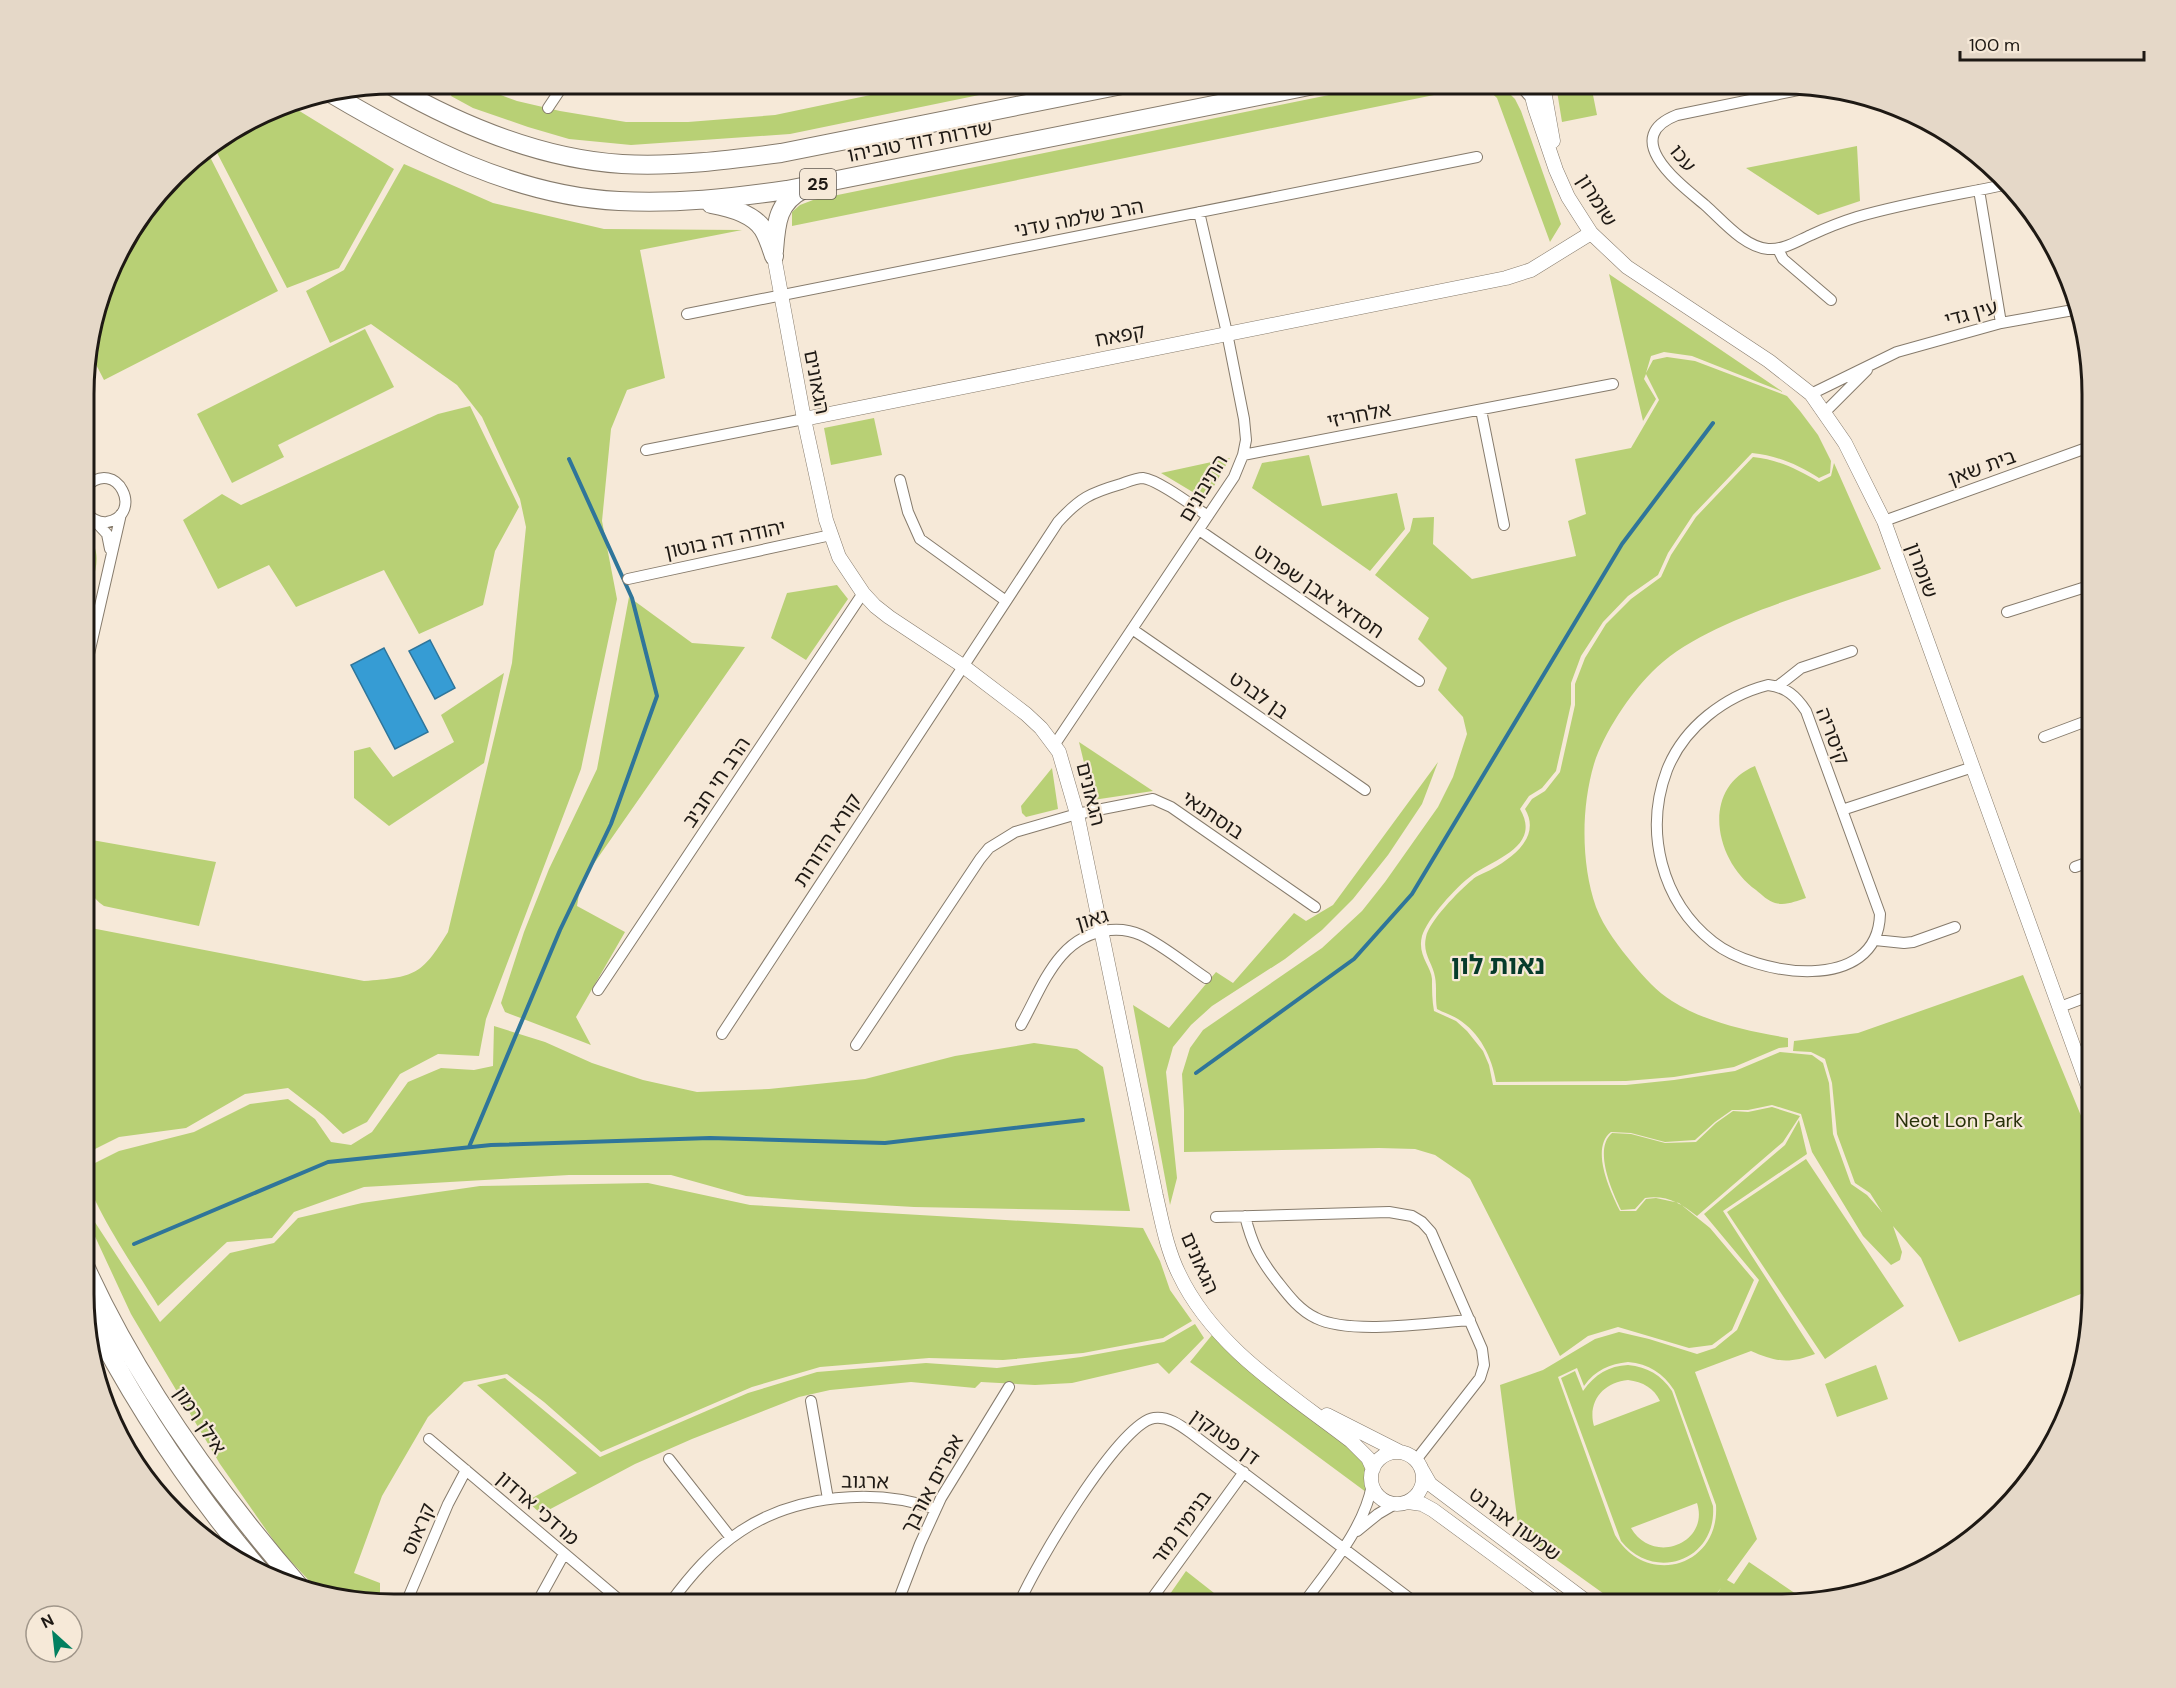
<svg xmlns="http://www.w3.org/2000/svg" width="2176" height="1688" font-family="'DM Sans','Noto Sans Hebrew',sans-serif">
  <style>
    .green { fill: #b8d075; fill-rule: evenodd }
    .water { fill: #369cd4; stroke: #2f759a; stroke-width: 1.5 }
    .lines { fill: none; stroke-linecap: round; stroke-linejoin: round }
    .stream { stroke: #2f759a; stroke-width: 4 }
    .minor-casing { stroke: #867b6c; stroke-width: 12 }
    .tertiary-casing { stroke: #867b6c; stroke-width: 15 }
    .primary-casing { stroke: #867b6c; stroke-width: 20 }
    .trunk-casing { stroke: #867b6c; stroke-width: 20 }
    .minor { stroke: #fff; stroke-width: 10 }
    .tertiary { stroke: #fff; stroke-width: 14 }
    .primary { stroke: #fff; stroke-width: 18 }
    .trunk { stroke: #fff; stroke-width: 18 }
    .labels { text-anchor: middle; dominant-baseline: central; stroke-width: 4.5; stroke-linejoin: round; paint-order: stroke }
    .shield { fill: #f6e9d8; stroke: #5f574f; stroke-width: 1.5 }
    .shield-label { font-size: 18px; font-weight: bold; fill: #1e1914 }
    .street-label { font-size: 20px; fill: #1e1914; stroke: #f6e9d8 }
    .park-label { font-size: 20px; fill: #29320a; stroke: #f6e9d8 }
    .district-label { font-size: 26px; font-weight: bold; fill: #063b2b; stroke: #f6e9d8 }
    .rim { fill: none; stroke: #1e1914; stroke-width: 3 }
  </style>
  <rect width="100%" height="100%" fill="#f6e9d8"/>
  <path class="green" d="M456,84H482L493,92L517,101L560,111L626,122H688L775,115L923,84H1032L790,134L631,145L569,139L528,127L473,108L451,96Z
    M1383,84L1501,85L1515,99L1521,111L1561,224L1550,242L1497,98L1483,85L792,226V212L800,205L813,200Z
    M1556,85H1591L1597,115L1562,122Z
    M288,104L394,169L339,268L287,288L214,147Z
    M1857,146L1860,201L1818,215L1746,168Z
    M207,151L278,291L104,380L88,349L125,239L190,161Z
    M404,164L493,203L604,229L742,230L640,250L665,378L627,390L611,429L602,521L617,599L581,769L486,1019L479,1056L438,1054L400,1074L367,1122L343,1134L323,1115L288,1088L245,1094L186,1128L119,1137L85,1154L86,927L364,981C415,977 421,976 448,932L512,663L526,527L520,499L482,417L457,385L371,324L330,343L306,291L344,270Z
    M1609,274L1783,392L1692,356L1664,352L1651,356L1646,373L1653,360L1667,357L1695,361L1787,396L1800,411L1818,435L1831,461L1830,473L1819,478C1797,464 1778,456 1752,453L1693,515L1668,553L1658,575L1628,596L1603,622L1581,656L1571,683V704L1556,771L1542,788L1529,796L1520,809C1542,847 1494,859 1471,876C1457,886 1427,919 1422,936C1417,955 1431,966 1432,979C1432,990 1432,1000 1434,1011L1456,1021L1467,1031L1483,1051L1489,1065L1493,1085H1626L1674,1080L1735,1071L1780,1052L1812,1055L1823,1063L1829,1083L1833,1134L1851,1184L1867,1195L1882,1212L1870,1193L1855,1183L1837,1134L1832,1083L1825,1059L1811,1052L1793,1051L1794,1041L1858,1033L2023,975L2091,1140V1290L1959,1342L1921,1258L1893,1226L1902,1252L1900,1260L1891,1265L1863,1236L1812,1152L1801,1114L1772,1105L1748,1110H1732L1715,1122L1695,1140L1665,1142L1631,1133L1611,1132C1590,1148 1610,1191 1620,1211H1636L1646,1199L1656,1198L1679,1203L1710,1228L1754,1280L1732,1330L1712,1345L1689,1348L1618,1327L1588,1336L1560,1356L1470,1179L1435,1155L1415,1149L1379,1148L1184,1152V1110L1182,1074L1190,1048L1203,1030L1322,948L1362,911L1385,882L1438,807L1453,777L1467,734L1463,717L1438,690L1447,668L1418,639L1429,618L1375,575L1410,531L1413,518L1434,517L1433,544L1472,579L1576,556L1568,521L1586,514L1575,459L1631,448L1659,400L1646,374L1644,379L1656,399L1643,421Z
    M365,329L394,387L278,445L284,457L232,483L197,414Z
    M470,406L519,507L495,551L483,605L419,634L384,570L296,607L269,565L218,589L183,520L222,494L241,505L438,414Z
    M874,418L882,455L831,465L824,428Z
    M1309,455L1322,506L1397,493L1405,529L1370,571L1252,488L1262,463Z
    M1753,457C1779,460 1797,469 1819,482L1831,476L1834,463L1881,569C1814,593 1701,621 1652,672C1629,695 1604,733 1594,764C1581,808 1581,864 1596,907C1604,928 1619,947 1633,964C1644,977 1657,992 1672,1001C1707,1023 1748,1031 1788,1038V1047L1779,1048L1734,1067L1674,1077L1626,1081L1496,1082C1492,1057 1480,1033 1458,1019C1452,1015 1444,1013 1437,1009C1435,998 1437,987 1435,977C1433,963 1422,954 1426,937C1429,921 1459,891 1472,880C1477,875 1485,873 1492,869C1514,857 1541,836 1525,809L1532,799L1545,791L1560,772L1575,705V684L1585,658L1606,624L1631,599L1661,577L1671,555L1696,517Z
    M1230,458L1206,500L1161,473Z
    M86,535C107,552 91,583 86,603Z
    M837,585L848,599L806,660L771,638L787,593Z
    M629,597L692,643L745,647L581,882L577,906L625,932L576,1017L591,1045L505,1012L501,1003L524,932L549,869L597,769Z
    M504,673L484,763L389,826L354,798V751L370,747L393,777L454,742L441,715Z
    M1079,742L1153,791L1093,800Z
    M1438,762L1422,804L1388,855L1353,899L1322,930L1285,959L1212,1006L1191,1025L1173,1047L1166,1072L1177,1178L1170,1205L1133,1005L1169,1028L1216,972L1233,983L1294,913L1306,921L1333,905Z
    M1755,766L1806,898C1796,901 1786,906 1775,903C1768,901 1762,895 1756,890C1715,861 1700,789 1755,766Z
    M1052,768L1058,809L1026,817L1022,813L1021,806Z
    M92,840L216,862L199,926L104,906C79,890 89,865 92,840Z
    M494,1026L545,1042L592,1063L643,1080L697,1092L769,1089L865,1079L955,1056L1034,1043L1077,1049L1103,1067L1130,1211L914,1207L811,1201L746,1196L671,1175H569L364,1187L294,1212L272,1238L227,1242L158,1306C141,1277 85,1197 85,1168L119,1151L194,1132L250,1104L288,1099L315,1119L331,1142L351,1145L372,1132L408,1082L441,1068L474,1070L493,1066Z
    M1772,1107L1800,1116L1783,1142L1697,1216C1680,1203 1667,1195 1645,1198L1635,1209L1621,1210C1612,1191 1593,1149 1612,1133L1631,1134L1665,1143L1696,1142L1716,1123L1733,1111L1748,1112Z
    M1799,1120L1807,1154L1723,1211L1815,1354C1789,1364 1776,1362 1751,1351L1695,1372L1757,1539L1727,1580L1734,1584L1749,1562L1799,1596L1794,1603L1711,1604L1721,1588L1709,1604H1618L1519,1533L1500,1385L1543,1370L1595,1339L1619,1332L1649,1339L1697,1354L1715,1348L1737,1330L1759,1280L1704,1214L1785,1145ZM1628,1362C1649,1364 1663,1373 1674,1390L1716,1505C1720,1567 1646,1588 1615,1535L1558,1377L1577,1368L1584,1386C1595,1370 1610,1364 1628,1362Z
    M1806,1159L1904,1306L1825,1359L1727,1212Z
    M648,1183L750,1205L1143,1228L1160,1261L1170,1290L1192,1321L1163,1338L1083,1353L1003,1360L929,1358L820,1367L752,1387L601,1452L544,1402L507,1374L464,1382L428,1417L382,1496L354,1573L380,1583V1603H374L319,1591L281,1551L220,1464L131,1314L85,1215V1207L160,1322L230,1253L274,1243L298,1218L362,1203L480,1186Z
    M1195,1324L1204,1338L1169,1374L1158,1363L1072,1383L1035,1385L981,1382L975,1388L911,1382L830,1390L799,1397L692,1439L635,1464L541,1514L527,1501L577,1473L477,1385L505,1378L600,1457L748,1393L817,1372L926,1363L997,1368L1081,1357L1164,1342Z
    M1212,1335H1220L1373,1469L1370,1495L1190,1362Z
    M1628,1365C1648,1367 1661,1375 1672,1391L1713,1506C1717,1560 1655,1583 1621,1541L1561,1378L1575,1371L1583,1391C1595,1374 1609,1366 1628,1365ZM1628,1380C1643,1382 1654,1388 1660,1401L1594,1426C1587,1401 1604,1382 1628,1380ZM1697,1503C1710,1543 1653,1566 1631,1528Z
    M1876,1365L1888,1399L1837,1417L1825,1384Z
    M1186,1571L1228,1604H1163Z"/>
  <path class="water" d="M430,640L455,688L435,699L409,651Z
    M384,648L428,732L395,749L351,665Z"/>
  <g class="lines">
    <path class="stream" d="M1196,1073L1354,959L1412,894L1622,544L1713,423
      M469,1147L560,930L611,824L657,696L632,598L569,459
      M134,1244L328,1162L491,1145L710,1138L885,1143L1083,1120"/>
    <g class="minor-casing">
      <path id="minor" d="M1813,87L1677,115C1618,138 1681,185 1705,205C1722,220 1744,247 1768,249C1784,250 1797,241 1811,235C1826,228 1841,222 1857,217C1905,203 1956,195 2004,185
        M548,108L564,84
        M1979,190L2001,323
        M1778,249L1783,259L1831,300
        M687,314L1477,157
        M1811,394L1897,352L2001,323L2079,309
        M1481,410L1504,525
        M1825,412L1867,370
        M646,450L804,419
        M1243,455L1613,384
        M900,480L908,512L920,539L1006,601
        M86,513C92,519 99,523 107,522C145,515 117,456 86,487
        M94,520L107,534L110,549
        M1884,521L2092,446
        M1199,530L1419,681
        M628,579L831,535
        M2007,612L2092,585
        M1132,629L1365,790
        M86,667L121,514
        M1768,685C1786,687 1796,696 1806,711L1880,914C1878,995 1756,976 1713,942C1661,901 1644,831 1667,770C1684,727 1725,696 1768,685Z
        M1778,686L1801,668L1852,651
        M2044,737L2092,719
        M1055,744L1234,477L1243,455L1246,440L1244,419L1227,333L1199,212
        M1842,810L1973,767
        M2075,867L2092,861
        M1875,940L1904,943L1913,942L1955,927
        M598,990L863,593
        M2060,1007L2092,995
        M1021,1025C1043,986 1058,935 1110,930C1121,929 1130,930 1141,935C1164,946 1185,964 1206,978
        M722,1034L1058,522C1080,498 1090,493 1121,484C1127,482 1136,478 1143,478C1159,480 1194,507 1208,516
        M856,1045L980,859L989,848L1015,832L1077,814L1153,799L1171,807L1315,907
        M1245,1216C1252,1244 1259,1258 1277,1281C1288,1295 1299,1310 1316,1318C1349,1335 1431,1323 1470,1320
        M1216,1217L1389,1212L1412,1216L1422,1222L1431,1232L1482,1349L1484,1365L1480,1378L1416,1460
        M811,1401L828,1499
        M429,1439L623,1603
        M669,1459L731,1538
        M1357,1531L1378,1514L1395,1504
        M406,1603L448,1504L466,1470
        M537,1603L564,1554
        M670,1603C690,1576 712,1550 741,1531C795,1495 875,1487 936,1509
        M897,1604L920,1544L941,1498L1009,1387
        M1019,1604C1033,1569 1119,1423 1154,1418C1168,1416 1180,1425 1191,1433L1417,1604
        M1148,1604L1244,1472
        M1303,1604C1329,1568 1364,1529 1372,1485"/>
    </g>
    <g class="tertiary-casing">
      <path id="tertiary" d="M1529,85L1535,108L1556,170L1568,197L1591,233L1627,267L1769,361L1811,394L1845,443L1884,521L2091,1095
        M1543,85L1553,141
        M774,256L804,419L826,520L839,557L863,593L875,606L889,617L963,666L1026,714L1041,728L1059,752L1077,814L1156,1196C1162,1222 1167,1250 1179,1274C1214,1348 1289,1393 1351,1441L1368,1458L1373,1469
        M804,419L1506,278L1531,270L1591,233
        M1327,1415L1400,1452
        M1371 1478a26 26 0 1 1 52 0a26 26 0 1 1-52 0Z
        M1422,1470L1430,1484L1590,1604
        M1408,1502L1422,1504L1433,1510L1561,1604"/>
    </g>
    <g class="primary-casing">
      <path id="primary" d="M85,1266C138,1383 215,1489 299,1586
        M85,1307C133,1402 192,1491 261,1572"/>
    </g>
    <g class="trunk-casing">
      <path id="trunk" d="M390,85C460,125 540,159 622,164C675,167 728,160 781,153L1127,84
        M1525,85L1531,92
        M1544,86V85
        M332,94C420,146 515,196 619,201C676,204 731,198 787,190L1319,84
        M711,204C728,207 753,214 763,229C768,237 771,247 774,256
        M774,251C776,224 777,202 804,189"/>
    </g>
    <use href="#minor" class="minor"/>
    <use href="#tertiary" class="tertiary"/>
    <use href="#primary" class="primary"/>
    <use href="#trunk" class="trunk"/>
  </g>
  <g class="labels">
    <rect class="shield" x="800" y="169" width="36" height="30" rx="4.5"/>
    <g class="shield-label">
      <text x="818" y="184">25</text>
    </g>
    <g class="street-label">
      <text transform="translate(920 141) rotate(-11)">שדרות דוד טוביהו</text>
      <text transform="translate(1683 158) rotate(51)">עכו</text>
      <text transform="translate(1597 200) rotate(58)">שומרון</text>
      <text transform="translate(1079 218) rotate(-11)">הרב שלמה עדני</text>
      <text transform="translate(1971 313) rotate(-15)">עין גדי</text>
      <text transform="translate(1120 335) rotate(-11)">קפאח</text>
      <text transform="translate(817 382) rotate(79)">הגאונים</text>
      <text transform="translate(1359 415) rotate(-11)">אלחריזי</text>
      <text transform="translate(1982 467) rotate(-20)">בית שאן</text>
      <text transform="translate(1203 488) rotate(-59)">התיבונים</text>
      <text transform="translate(725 539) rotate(-12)">יהודה דה בוטון</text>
      <text transform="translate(1922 570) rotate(70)">שומרון</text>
      <text transform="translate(1319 591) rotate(34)">חסדאי אבן שפרוט</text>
      <text transform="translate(1259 695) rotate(35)">בן לברט</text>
      <text transform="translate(1833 736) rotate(69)">קיסריה</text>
      <text transform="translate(716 782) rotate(-56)">הרב חי חביב</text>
      <text transform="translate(1091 794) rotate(76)">הגאונים</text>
      <text transform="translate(1213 815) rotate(34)">בוסתנאי</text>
      <text transform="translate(827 840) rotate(-57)">קורא הדורות</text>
      <text transform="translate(1092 919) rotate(-16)">גאון</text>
      <text transform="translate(1200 1263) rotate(66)">הגאונים</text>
      <text transform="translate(200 1420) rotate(56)">אילן רמון</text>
      <text transform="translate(1225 1437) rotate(36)">דן פטנקין</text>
      <text transform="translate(865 1481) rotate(1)">ארגוב</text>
      <text transform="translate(932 1484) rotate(-62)">אפרים אורבך</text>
      <text transform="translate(538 1508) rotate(41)">מרדכי ארדון</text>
      <text transform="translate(1515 1524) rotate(37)">שמעון אגרנט</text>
      <text transform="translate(1181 1527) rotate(-54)">בנימין מזר</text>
      <text transform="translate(418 1529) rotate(-67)">קראוס</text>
    </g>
    <g class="park-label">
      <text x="1959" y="1120">Neot Lon Park</text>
    </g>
    <g class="district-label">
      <text x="1498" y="965">נאות לון</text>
    </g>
  </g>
  <path d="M0 0H2176V1688H0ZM394 94H1782A300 300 0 0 1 2082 394V1294A300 300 0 0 1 1782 1594H394A300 300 0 0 1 94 1294V394A300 300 0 0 1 394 94Z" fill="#e5d8c8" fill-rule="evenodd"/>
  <path class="rim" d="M394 94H1782A300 300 0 0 1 2082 394V1294A300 300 0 0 1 1782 1594H394A300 300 0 0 1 94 1294V394A300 300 0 0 1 394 94Z"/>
  <g transform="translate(54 1634) rotate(333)"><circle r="28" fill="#f6e9d8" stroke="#a0968a" stroke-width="1.5"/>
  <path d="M0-4.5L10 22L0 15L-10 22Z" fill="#028060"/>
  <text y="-9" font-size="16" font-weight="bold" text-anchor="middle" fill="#1e1914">N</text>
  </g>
  <path d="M1960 51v9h184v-9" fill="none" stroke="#1e1914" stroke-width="3"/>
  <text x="1969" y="51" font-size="18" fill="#1e1914" stroke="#f6e9d8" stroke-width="4.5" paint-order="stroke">100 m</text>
</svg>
